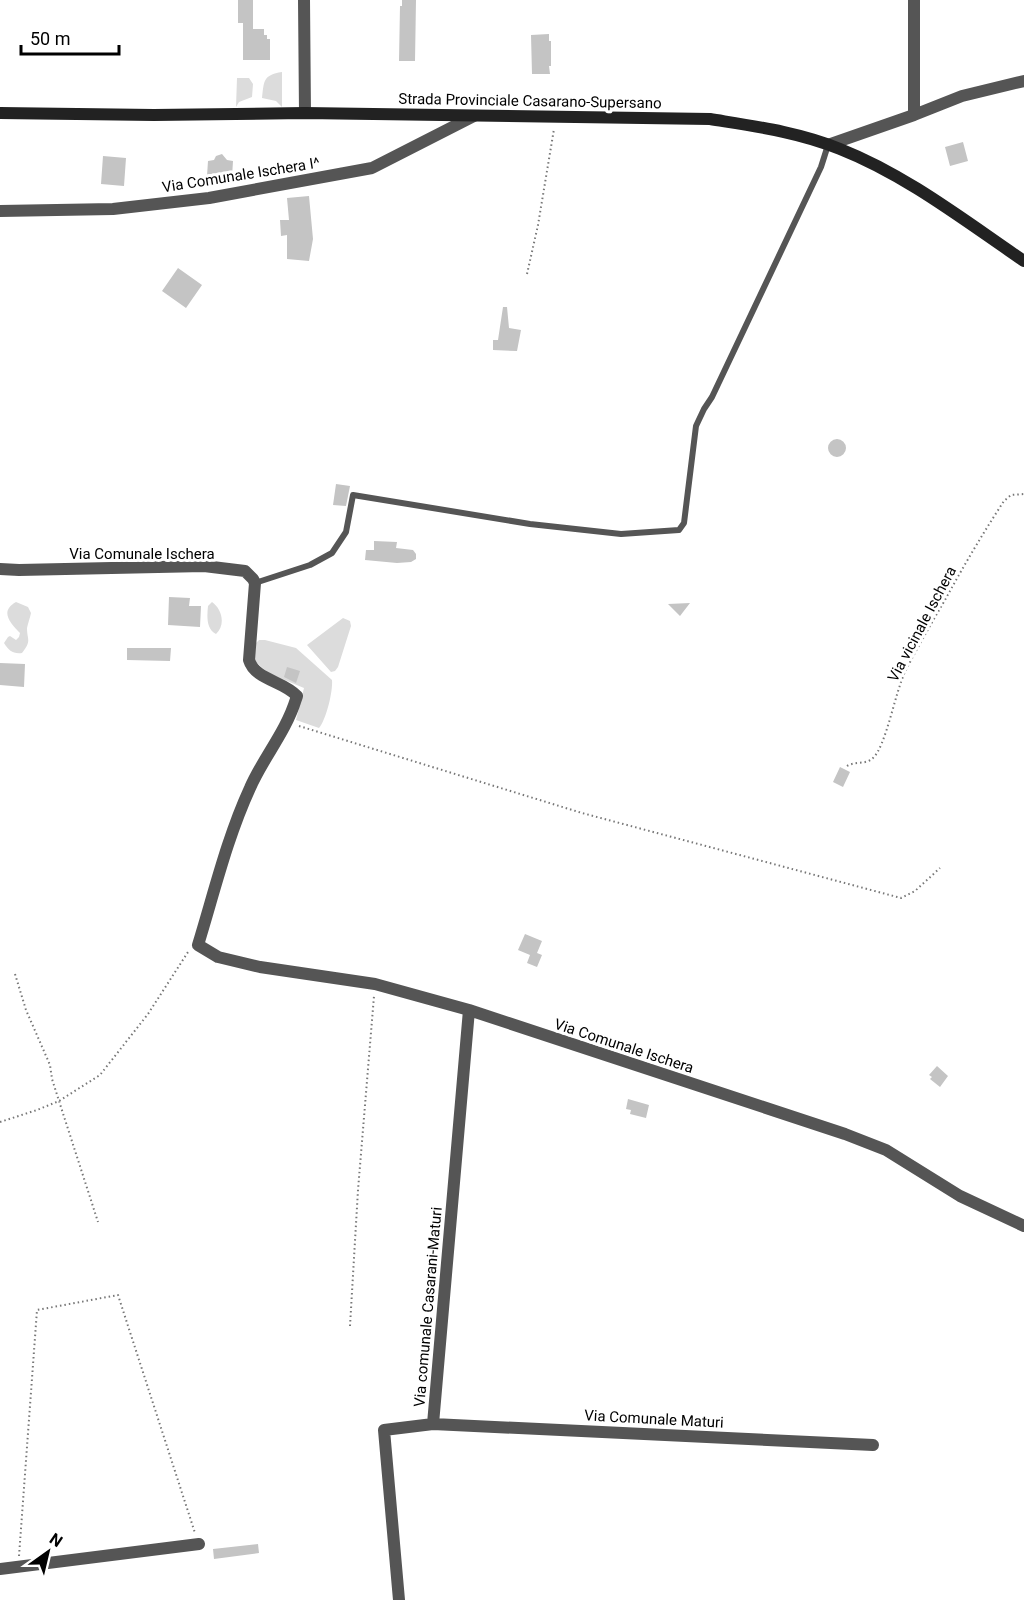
<svg xmlns="http://www.w3.org/2000/svg" width="1024" height="1600" font-family="Roboto,sans-serif">
  <style>
    .green { fill: #dcdcdc }
    .building { fill: #c4c4c4 }
    .lines { fill: none; stroke-linecap: round; stroke-linejoin: round }
    .path { stroke: #777; stroke-width: 2; stroke-dasharray: 1.5 3; stroke-linecap: butt }
    .lane { stroke: #555; stroke-width: 6 }
    .street { stroke: #555; stroke-width: 12 }
    .secondary { stroke: #222; stroke-width: 12 }
    .labels { text-anchor: middle; dominant-baseline: central; stroke-width: 6; stroke-linejoin: round; paint-order: stroke }
    .street-label { font-size: 15px; fill: #000; stroke: #fff }
  </style>
  <rect width="100%" height="100%" fill="#fff"/>
  <path class="green" d="M282,72V107L276,101L262,98C264,81 263,75 282,72Z
    M237,78H249L253,84L252,97L239,102L236,107Z
    M16,602L28,607L31,613C30,618 28,623 27,628C27,640 32,640 22,653C13,654 9,651 4,643L8,637L10,636L16,640L19,637L20,633C9,622 0,611 16,602Z
    M212,602C222,609 226,625 216,634C206,629 207,616 208,606Z
    M343,618L350,621L351,626L338,667L335,671L331,672L307,645Z
    M259,640H265L296,648L332,680C333,692 326,720 319,728L296,720L304,688L268,673L254,660L256,643Z"/>
  <path class="building" d="M238,0H253V29H264V35H267V39H270V60H243V23H238Z
    M402,0H416L415,61H399L400,6H402Z
    M549,34V41H551V66H549L550,74H532L531,35Z
    M963,142L968,161L950,166L945,147Z
    M222,154L227,160L233,161L232,177L207,176L208,161L214,160L216,156Z
    M103,156L126,158L124,186L101,184Z
    M309,196L313,239L309,261L287,259V235L281,236L280,220H289L287,198Z
    M178,268L202,285L186,308L162,291Z
    M503,307H507L509,328L521,330L517,351L493,350V340H498Z
    M828 448a9 9 0 1 1 18 0a9 9 0 1 1-18 0Z
    M336,484L350,486L346,506L333,505Z
    M374,541L397,542L396,548L413,550L416,554V559L411,562L397,563L365,560L366,550H374Z
    M169,597L190,598L189,606H201L200,627L168,625Z
    M690,603L680,616L668,604Z
    M127,648H171L170,661L127,660Z
    M0,663L25,664L24,687L0,685Z
    M287,667L300,671L296,683L284,677Z
    M840,767L850,772L843,787L833,782Z
    M525,934L542,941L537,953L542,955L537,967L527,963L530,955L518,950Z
    M937,1066L948,1076L940,1087L930,1079L932,1077L929,1075Z
    M628,1099L649,1105L646,1118L630,1114L631,1110L626,1109Z
    M258,1544L259,1553L214,1559L213,1549Z"/>
  <g class="lines">
    <path class="path" d="M527,274L538,225L554,129
      M299,726L582,813L901,898L915,891L940,868
      M847,766C855,761 866,765 873,758C886,746 895,693 905,672C917,648 931,624 945,600C963,567 983,533 1004,501L1011,495L1024,494
      M15,974L26,1010L50,1065L52,1079L59,1101L98,1222
      M0,1122L37,1110L59,1101L100,1075L148,1014L188,952
      M350,1326L358,1190L374,996
      M19,1556L37,1310L118,1295L195,1533"/>
    <path class="lane" d="M255,583L310,565L332,553L346,532L353,495L530,524L621,534L679,530L684,523L696,426L704,409L712,397L821,167L828,145"/>
    <path class="street" d="M304,0L305,113
      M914,115L962,96L1024,81
      M828,145L914,115V0
      M0,211L113,209L209,198L372,168L474,116
      M0,569L19,570L204,566L245,571L253,579L255,583L249,660C255,680 284,681 297,696L296,699C286,732 263,758 250,788C227,838 214,893 198,945L218,957L260,967L375,984L469,1010L845,1134L886,1150L960,1196L1024,1226
      M433,1424L873,1445
      M0,1569L199,1544
      M399,1600L384,1430L433,1424L469,1010"/>
    <path class="secondary" d="M0,113L154,115L305,113L710,119C753,126 799,132 840,149C906,175 965,221 1024,261"/>
  </g>
  <g class="labels">
    <g class="street-label">
      <text transform="translate(530 101) rotate(1)">Strada Provinciale Casarano-Supersano</text>
      <text transform="translate(241 175) rotate(-9)">Via Comunale Ischera I^</text>
      <text x="142" y="554">Via Comunale Ischera</text>
      <text transform="translate(922 624) rotate(-62)">Via vicinale Ischera</text>
      <text transform="translate(624 1046) rotate(18)">Via Comunale Ischera</text>
      <text transform="translate(428 1307) rotate(-85)">Via comunale Casarani-Maturi</text>
      <text transform="translate(654 1419) rotate(3)">Via Comunale Maturi</text>
    </g>
  </g>
  <g transform="translate(48 1552) rotate(34)" stroke="#ffffff" stroke-width="4.5" paint-order="stroke">
  <path d="M0-4.5L10 22L0 15L-10 22Z" fill="#000000"/>
  <text y="-9" font-size="16" font-weight="bold" text-anchor="middle" fill="#000000">N</text>
  </g>
  <path d="M21 45v9h98v-9" fill="none" stroke="#000000" stroke-width="3"/>
  <text x="30" y="45" font-size="18" fill="#000000" stroke="#ffffff" stroke-width="4.5" paint-order="stroke">50 m</text>
</svg>
